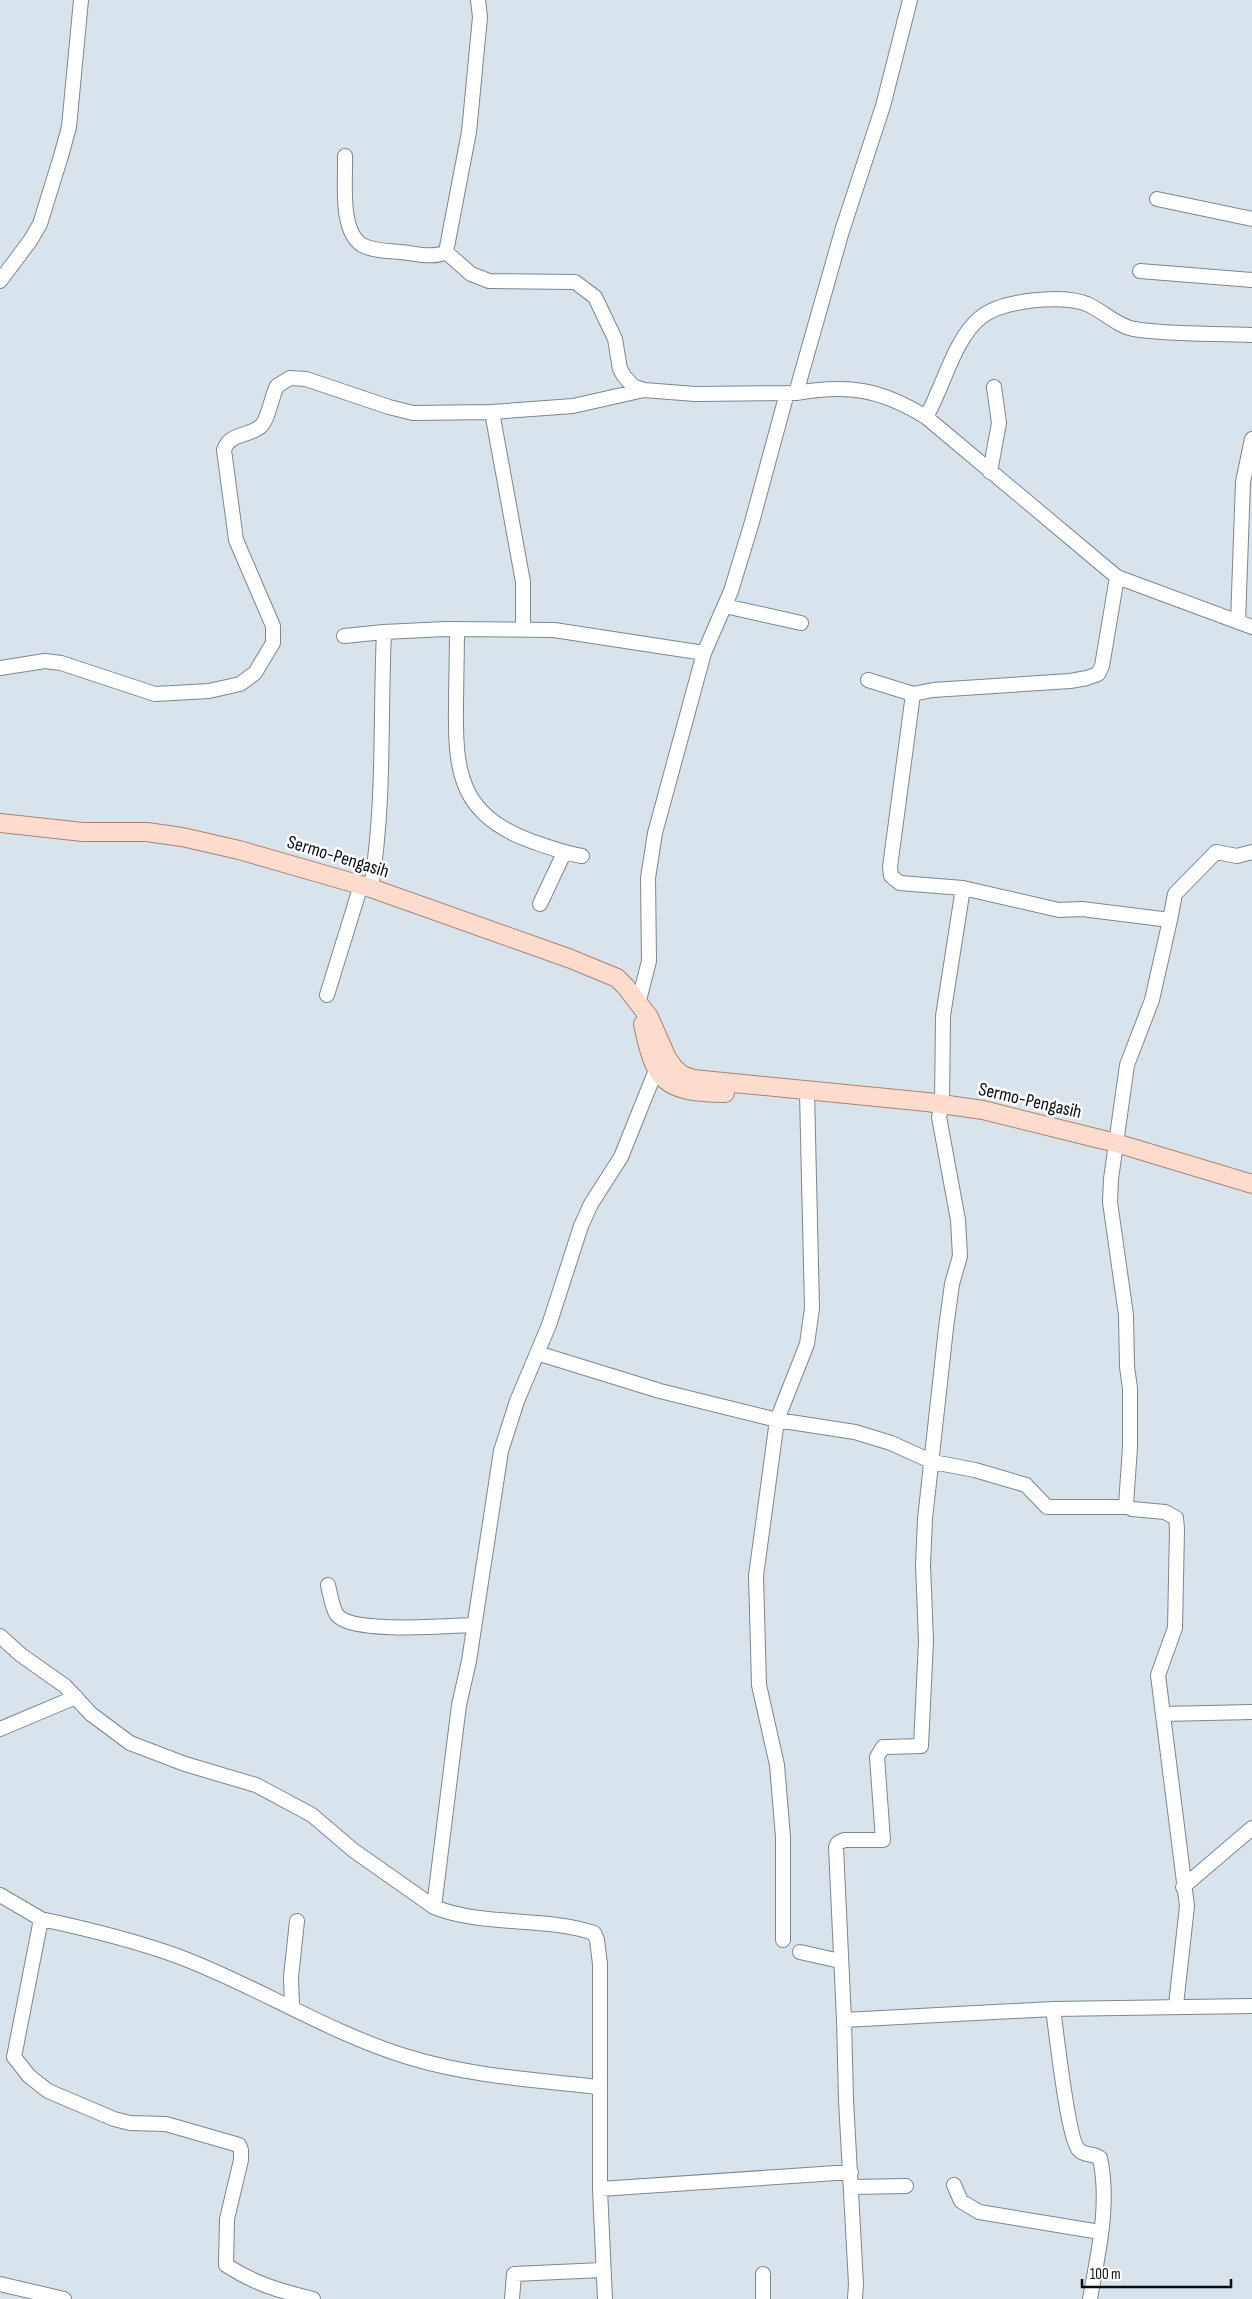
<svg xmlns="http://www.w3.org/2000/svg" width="1252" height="2299" font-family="'Sofia Sans Condensed',sans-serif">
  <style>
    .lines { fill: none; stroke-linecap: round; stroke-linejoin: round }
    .minor-casing { stroke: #7c878e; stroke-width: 16 }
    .major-casing { stroke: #a78475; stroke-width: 20 }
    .minor { stroke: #fff; stroke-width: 14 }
    .major { stroke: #fedccd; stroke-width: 18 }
    .labels { text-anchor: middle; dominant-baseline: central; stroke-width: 5; stroke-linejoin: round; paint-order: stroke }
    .street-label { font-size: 19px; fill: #080c0f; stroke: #fff }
  </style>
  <rect width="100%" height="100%" fill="#d8e3ec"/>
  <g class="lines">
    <g class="minor-casing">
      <path id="minor" d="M910,0L883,106L842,231L796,393C849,384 880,389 926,417L1117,577L1252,627
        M345,156C346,180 339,230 362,245C373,251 388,251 400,252C415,253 432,259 446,252L469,132L480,17L478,0
        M1157,199L1252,219
        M446,252L471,274L489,281L575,282L595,297L615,339L620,369L624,376L633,386L644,390
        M1140,271L1252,280
        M0,281L30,241L40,224L61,156L69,127L81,0
        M926,417C943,388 954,339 980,318C1001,300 1062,294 1087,304C1103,311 1117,326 1134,329C1169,335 1215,333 1252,335
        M990,472L999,423L994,387
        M725,606L801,623
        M1238,622L1243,482L1252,439
        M457,629C457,656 456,683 456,709C455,775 462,816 531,841C548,847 564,853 582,856
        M523,629V582L492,412L573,406L644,390L695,394L796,393
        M344,636L384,632
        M0,668L45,661L61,663L155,694L209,691L240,684L255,673L273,643V626L236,540L224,450C230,432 249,437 261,426C268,420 272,395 277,386L290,378L306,379L389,407L413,413L492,412
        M868,680L913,694
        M371,888C385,803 380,718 384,632L445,629L554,630L704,653
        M963,888L1059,910L1082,909L1170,920L1152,1000L1127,1065L1111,1179L1110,1202L1126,1315L1127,1367L1130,1388V1447L1126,1505L1132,1509L1165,1512L1176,1518L1177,1529L1175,1628L1158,1675L1187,1906L1176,2005
        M540,904L564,853
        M1170,920L1175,894L1216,852L1237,856L1252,852
        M327,995L361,885
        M638,1004L649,961L648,878L655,833L704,653L731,591L752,522L787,393
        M537,1353L660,1391L777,1420L855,1432L891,1443L933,1462L975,1470L1026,1485L1047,1507H1127
        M328,1585C330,1593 332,1608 337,1615C352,1634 448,1626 473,1625
        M0,1636L21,1655L65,1686L91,1714L130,1743L185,1764L256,1785L312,1815L353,1850L434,1907
        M1163,1714L1252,1712
        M0,1729L76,1697
        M1183,1887L1252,1828
        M0,1895L41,1919
        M783,1940V1837L777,1765L759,1685L756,1576L777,1420L807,1344L812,1308L807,1092
        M800,1952L840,1961
        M292,2007L291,1977L297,1921
        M1053,2009C1056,2029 1068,2141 1079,2150C1085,2156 1093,2153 1100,2158C1110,2205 1098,2253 1090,2299
        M844,2020L836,1847L838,1843L844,1840H883L877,1757L883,1747H887L921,1746L926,1641L923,1565L925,1519L946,1328L952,1284L960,1256L958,1220L939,1117L942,1104L943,1016L963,888L900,883L891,876L890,867L913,694L933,690L1070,681L1087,678L1098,674L1102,666L1117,577
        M954,2185L961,2201L979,2212L1100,2232
        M851,2187L906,2186
        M600,2189L851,2172
        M0,2284L64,2299
        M313,2299C280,2291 255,2284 226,2265L227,2219L241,2160V2150L239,2145L166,2124L130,2123L114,2119L48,2091L29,2076L14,2057L41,1919C88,1929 134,1940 180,1957C257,1986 329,2033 408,2057C469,2076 536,2080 599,2087
        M512,2299L514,2274L602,2270
        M605,2299L600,2189V1964L597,1940L594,1933C542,1916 484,1927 434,1907L459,1705L469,1661L501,1451L517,1401L549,1325L581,1226L591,1204L621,1157L656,1070
        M763,2299V2274
        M855,2299L856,2284L846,2100L844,2020L1053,2009L1252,2006"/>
    </g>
    <g class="major-casing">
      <path id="major" d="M0,823L83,832H147L182,837L239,850L371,888L571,959L617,978L626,987L649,1017L667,1058L674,1068L682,1075L693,1079L927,1102L983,1110L1116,1143L1252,1184
        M643,1024C655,1083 665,1092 725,1093"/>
    </g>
    <use href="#minor" class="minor"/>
    <use href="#major" class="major"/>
  </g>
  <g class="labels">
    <g class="street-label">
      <text transform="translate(338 857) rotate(17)">Sermo-Pengasih</text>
      <text transform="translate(1030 1101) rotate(13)">Sermo-Pengasih</text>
    </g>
  </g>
  <path d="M1082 2279v8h149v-8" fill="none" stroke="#080c0f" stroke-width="2.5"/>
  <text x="1090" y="2279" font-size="15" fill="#080c0f" stroke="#ffffff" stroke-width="4" paint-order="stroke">100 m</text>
</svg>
